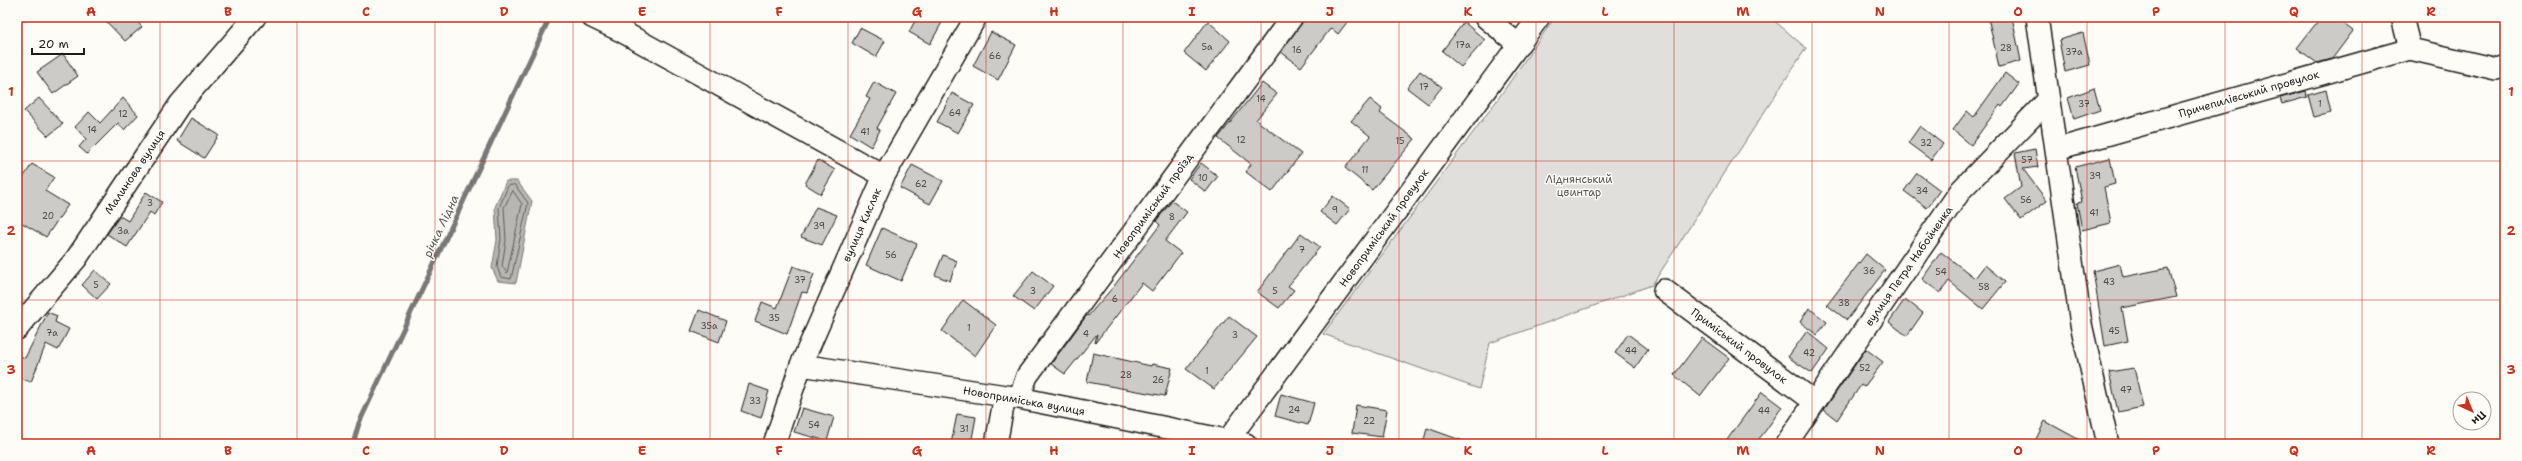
<svg xmlns="http://www.w3.org/2000/svg" width="2522" height="461" font-family="'Shantell Sans',sans-serif">
  <style>
    .green { fill: #e0dfdb; stroke: #7e7e7c }
    .water { fill: #b7b6b2; stroke: #797876 }
    .lines { fill: none; stroke-linecap: round; stroke-linejoin: round }
    .shore { stroke: #5a5a58; stroke-width: 1 }
    .stream { stroke: #797876; stroke-width: 5 }
    .building { fill: #cccbc8; stroke: #1c1c1c }
    .minor-casing { stroke: #1c1c1c; stroke-width: 24 }
    .minor { stroke: #fdfcf7; stroke-width: 21 }
    .grid { fill: none; stroke: #c8321e; stroke-width: 1; stroke-opacity: 0.55 }
    .labels { text-anchor: middle; dominant-baseline: central; stroke-width: 3; stroke-linejoin: round; paint-order: stroke }
    .number-label { font-size: 9px; fill: #484847 }
    .street-label { font-size: 11px; fill: #1c1c1c; stroke: #fdfcf7 }
    .park-label { font-size: 11px; fill: #575655; stroke: #fdfcf7 }
    .water-label { font-size: 12px; font-style: italic; fill: #5a5a58; stroke: #fdfcf7 }
    .neatline { fill: none; stroke: #c8321e; stroke-width: 1.5 }
    .grid-label { font-size: 13px; text-anchor: middle; font-weight: bold; fill: #c8321e }
  </style>
  <rect width="100%" height="100%" fill="#fdfcf7"/>
  <filter id="ink" filterUnits="userSpaceOnUse"><feTurbulence type="fractalNoise" baseFrequency=".025" numOctaves="2"/><feDisplacementMap in="SourceGraphic" scale="8" xChannelSelector="R" yChannelSelector="G"/><feConvolveMatrix kernelMatrix="1 2 1 2 8 2 1 2 1" color-interpolation-filters="sRGB"/></filter>
  <g filter="url(#ink)">
    <path class="green" d="M1555,17H1770L1806,48L1652,285L1490,343L1479,389L1323,334L1495,103Z"/>
    <path class="water" d="M506,181H517L532,201L516,283L498,281L492,268L497,240L495,207Z"/>
    <g class="lines">
      <path class="shore" d="M515,185L528,203L511,279L501,277L497,267L501,239L499,208L508,186Z
        M513,191L522,204L507,273L502,266L506,240L504,208Z"/>
      <path class="stream" d="M353,444L359,423L550,17"/>
    </g>
    <path class="building" d="M102,17H133L142,27L125,41Z
      M917,17H945L930,44L909,32Z
      M1306,17H1351L1338,34L1331,28L1301,67L1281,52Z
      M1988,17H2012L2021,61L1999,67Z
      M2321,17H2334L2353,31L2332,59L2317,63L2297,48Z
      M1208,21L1230,41L1206,71L1184,53Z
      M1464,22L1485,40L1461,67L1442,51Z
      M860,28L885,41L876,57L852,43Z
      M991,32L1016,45L998,80L973,66Z
      M2083,33L2090,65L2065,72L2059,40Z
      M63,54L78,76L53,94L37,72Z
      M1420,71L1442,87L1428,104L1407,88Z
      M2005,73L2019,84L2002,107L2000,105L1971,145L1953,130L1967,111L1974,117Z
      M874,82L896,94L877,128L880,130L871,147L850,134L870,99L866,97Z
      M1262,83L1277,94L1256,120L1301,154L1272,192L1246,172L1251,164L1218,138Z
      M2094,88L2100,110L2074,119L2068,98Z
      M2326,90L2331,113L2314,117L2308,95Z
      M2306,91L2307,97L2282,104L2280,98Z
      M952,93L974,105L958,133L937,122Z
      M39,98L63,124L48,136L24,111Z
      M123,98L138,115L124,130L118,123L87,154L79,147L86,139L75,127L89,112L100,123Z
      M1370,99L1382,109L1380,113L1415,139L1372,190L1345,168L1370,136L1351,121Z
      M191,118L219,135L204,158L177,141Z
      M1920,126L1943,144L1931,160L1908,143Z
      M2035,149L2038,167L2023,169L2047,201L2021,220L2005,199L2021,187L2015,153Z
      M2110,158L2115,184L2104,187L2111,223L2082,230L2077,203L2082,202L2075,167Z
      M818,160L835,170L821,194L805,184Z
      M1201,163L1218,176L1206,192L1189,179Z
      M32,164L54,177L45,191L68,205L46,237L17,220V187Z
      M912,165L943,181L930,204L900,188Z
      M1917,173L1940,190L1927,208L1904,191Z
      M146,192L162,202L154,215L150,212L127,247L107,234L120,216L128,221Z
      M1333,196L1350,209L1337,225L1320,212Z
      M1172,201L1187,212L1165,241L1181,253L1152,291L1142,283L1095,343L1097,334L1065,374L1051,364L1087,315L1088,316L1114,286L1160,225L1156,221Z
      M816,207L837,215L822,245L801,237Z
      M882,228L917,244L901,281L866,265Z
      M1301,233L1320,247L1288,286L1294,290L1279,308L1257,292Z
      M1941,252L1975,278L1985,265L2005,282L1983,309L1949,281L1940,293L1922,279Z
      M1866,254L1885,270L1847,320L1827,305Z
      M943,255L957,261L950,281L935,275Z
      M2120,264L2123,277L2168,268L2176,297L2122,308L2128,341L2105,346L2093,271Z
      M793,266L814,274L807,293L802,292L787,334L755,321L762,302L777,308Z
      M95,270L111,284L97,299L82,285Z
      M1033,271L1053,286L1034,311L1013,296Z
      M1905,299L1923,313L1907,336L1889,322Z
      M963,300L996,325L975,356L942,331Z
      M1809,308L1827,322L1817,335L1800,322Z
      M699,310L726,321L719,342L691,331Z
      M48,312L57,316L55,322L69,329L58,350L46,344L31,382L17,377V355L25,358Z
      M1229,316L1257,337L1214,389L1186,369Z
      M1807,331L1829,349L1812,373L1788,357Z
      M1628,334L1648,349L1635,368L1615,353Z
      M1702,338L1729,358L1700,396L1674,375Z
      M1866,349L1883,362L1864,387L1861,385L1837,420L1824,410Z
      M1093,353L1151,366L1152,364L1172,368L1165,396L1087,382Z
      M2134,368L2143,407L2118,412L2109,372Z
      M749,384L769,391L761,418L741,411Z
      M1762,392L1782,407L1766,430L1755,444H1724Z
      M1281,394L1314,403L1308,425L1275,416Z
      M1356,405L1387,410L1382,437L1352,433Z
      M802,408L834,417L827,441L794,432Z
      M957,414L976,417L971,444H951Z
      M2045,421L2087,444H2045L2036,439Z
      M1427,428L1466,442V444H1423Z"/>
    <g class="lines">
      <g class="minor-casing">
        <path id="minor" d="M592,17L621,31L884,176
          M1485,17L1519,45
          M2037,17L2081,324L2108,444
          M2402,17L2410,49
          M2057,149L2410,49L2496,69L2505,66
          M1664,290L1815,402
          M17,329L76,259L180,104L255,17
          M801,365L1019,398L1246,444
          M1019,398L1027,376L1292,17
          M774,444L801,365L884,176L976,17
          M996,444L1005,396
          M1225,444L1539,17
          M1786,444L1961,190L2048,100"/>
      </g>
      <use href="#minor" class="minor"/>
    </g>
  </g>
  <path class="grid" d="M160,17V444M297,17V444M435,17V444M573,17V444M710,17V444M848,17V444M986,17V444M1123,17V444M1261,17V444M1399,17V444M1536,17V444M1674,17V444M1812,17V444M1949,17V444M2087,17V444M2225,17V444M2362,17V444M17,161H2505M17,300H2505"/>
  <g class="labels">
    <g class="number-label">
      <text x="1463" y="45">17а</text>
      <text x="1207" y="47">5а</text>
      <text x="2006" y="48">28</text>
      <text x="1297" y="50">16</text>
      <text x="2074" y="52">37а</text>
      <text x="995" y="56">66</text>
      <text x="1424" y="87">17</text>
      <text x="1261" y="99">14</text>
      <text x="2084" y="104">37</text>
      <text x="2320" y="104">1</text>
      <text x="955" y="113">64</text>
      <text x="123" y="114">12</text>
      <text x="92" y="130">14</text>
      <text x="865" y="132">41</text>
      <text x="1241" y="140">12</text>
      <text x="1400" y="141">15</text>
      <text x="1926" y="143">32</text>
      <text x="2027" y="160">57</text>
      <text x="1365" y="170">11</text>
      <text x="2095" y="176">39</text>
      <text x="1203" y="178">10</text>
      <text x="921" y="184">62</text>
      <text x="1922" y="191">34</text>
      <text x="2026" y="200">56</text>
      <text x="150" y="203">3</text>
      <text x="1335" y="210">9</text>
      <text x="2094" y="213">41</text>
      <text x="48" y="216">20</text>
      <text x="1172" y="217">8</text>
      <text x="819" y="226">39</text>
      <text x="123" y="231">3а</text>
      <text x="1302" y="250">7</text>
      <text x="891" y="255">56</text>
      <text x="1869" y="271">36</text>
      <text x="1941" y="272">54</text>
      <text x="800" y="280">37</text>
      <text x="2109" y="282">43</text>
      <text x="96" y="285">5</text>
      <text x="1984" y="287">58</text>
      <text x="1033" y="291">3</text>
      <text x="1275" y="291">5</text>
      <text x="1115" y="299">6</text>
      <text x="1844" y="303">38</text>
      <text x="774" y="318">35</text>
      <text x="709" y="326">35а</text>
      <text x="969" y="328">1</text>
      <text x="2114" y="331">45</text>
      <text x="52" y="333">7а</text>
      <text x="1086" y="334">4</text>
      <text x="1235" y="335">3</text>
      <text x="1631" y="351">44</text>
      <text x="1809" y="353">42</text>
      <text x="1865" y="368">52</text>
      <text x="1207" y="371">1</text>
      <text x="1126" y="375">28</text>
      <text x="1158" y="380">26</text>
      <text x="2126" y="390">47</text>
      <text x="755" y="401">33</text>
      <text x="1294" y="410">24</text>
      <text x="1764" y="411">44</text>
      <text x="1369" y="421">22</text>
      <text x="814" y="425">54</text>
      <text x="964" y="429">31</text>
    </g>
    <g class="street-label">
      <text transform="translate(2249 94) rotate(-16)">Причепилівський провулок</text>
      <text transform="translate(135 172) rotate(-56)">Малинова вулиця</text>
      <text transform="translate(1153 206) rotate(-54)">Новоприміський проїзд</text>
      <text transform="translate(862 225) rotate(-66)">вулиця Кисляк</text>
      <text transform="translate(1384 228) rotate(-54)">Новоприміський провулок</text>
      <text transform="translate(1909 266) rotate(-55)">вулиця Петра Набойченка</text>
      <text transform="translate(1739 346) rotate(37)">Приміський провулок</text>
      <text transform="translate(1024 401) rotate(10)">Новоприміська вулиця</text>
    </g>
    <g class="park-label">
      <text x="1579" y="179">Ліднянський<tspan x="1579" dy="13">цвинтар</tspan></text>
    </g>
    <g class="water-label">
      <text transform="translate(441 226) rotate(-65)">річка Лідна</text>
    </g>
  </g>
  <rect width="2522" height="461" fill="none" stroke="#fdfcf7" stroke-width="44"/>
  <g transform="translate(2472 411) rotate(136)"><circle r="19" fill="#fdfcf7" stroke="#a3a29f"/>
  <path d="M0-3L7 15L0 10L-7 15Z" fill="#c8321e"/>
  <text y="-6" font-size="11" font-weight="bold" text-anchor="middle" fill="#1c1c1c">Пн</text>
  </g>
  <path d="M32 48v6h52v-6" fill="none" stroke="#1c1c1c" stroke-width="2"/>
  <text x="38" y="48" font-size="12" fill="#1c1c1c" stroke="#fdfcf7" stroke-width="3" paint-order="stroke">20 m</text>
  <rect x="22" y="22" width="2478" height="417" class="neatline"/>
  <g class="grid-label">
    <text x="91" y="16">A</text>
    <text x="228" y="16">B</text>
    <text x="366" y="16">C</text>
    <text x="504" y="16">D</text>
    <text x="642" y="16">E</text>
    <text x="779" y="16">F</text>
    <text x="917" y="16">G</text>
    <text x="1054" y="16">H</text>
    <text x="1192" y="16">I</text>
    <text x="1330" y="16">J</text>
    <text x="1468" y="16">K</text>
    <text x="1605" y="16">L</text>
    <text x="1743" y="16">M</text>
    <text x="1880" y="16">N</text>
    <text x="2018" y="16">O</text>
    <text x="2156" y="16">P</text>
    <text x="2294" y="16">Q</text>
    <text x="2431" y="16">R</text>
    <text x="11" y="96">1</text>
    <text x="2511" y="96">1</text>
    <text x="11" y="235">2</text>
    <text x="2511" y="235">2</text>
    <text x="11" y="374">3</text>
    <text x="2511" y="374">3</text>
    <text x="91" y="455">A</text>
    <text x="228" y="455">B</text>
    <text x="366" y="455">C</text>
    <text x="504" y="455">D</text>
    <text x="642" y="455">E</text>
    <text x="779" y="455">F</text>
    <text x="917" y="455">G</text>
    <text x="1054" y="455">H</text>
    <text x="1192" y="455">I</text>
    <text x="1330" y="455">J</text>
    <text x="1468" y="455">K</text>
    <text x="1605" y="455">L</text>
    <text x="1743" y="455">M</text>
    <text x="1880" y="455">N</text>
    <text x="2018" y="455">O</text>
    <text x="2156" y="455">P</text>
    <text x="2294" y="455">Q</text>
    <text x="2431" y="455">R</text>
  </g>
</svg>
